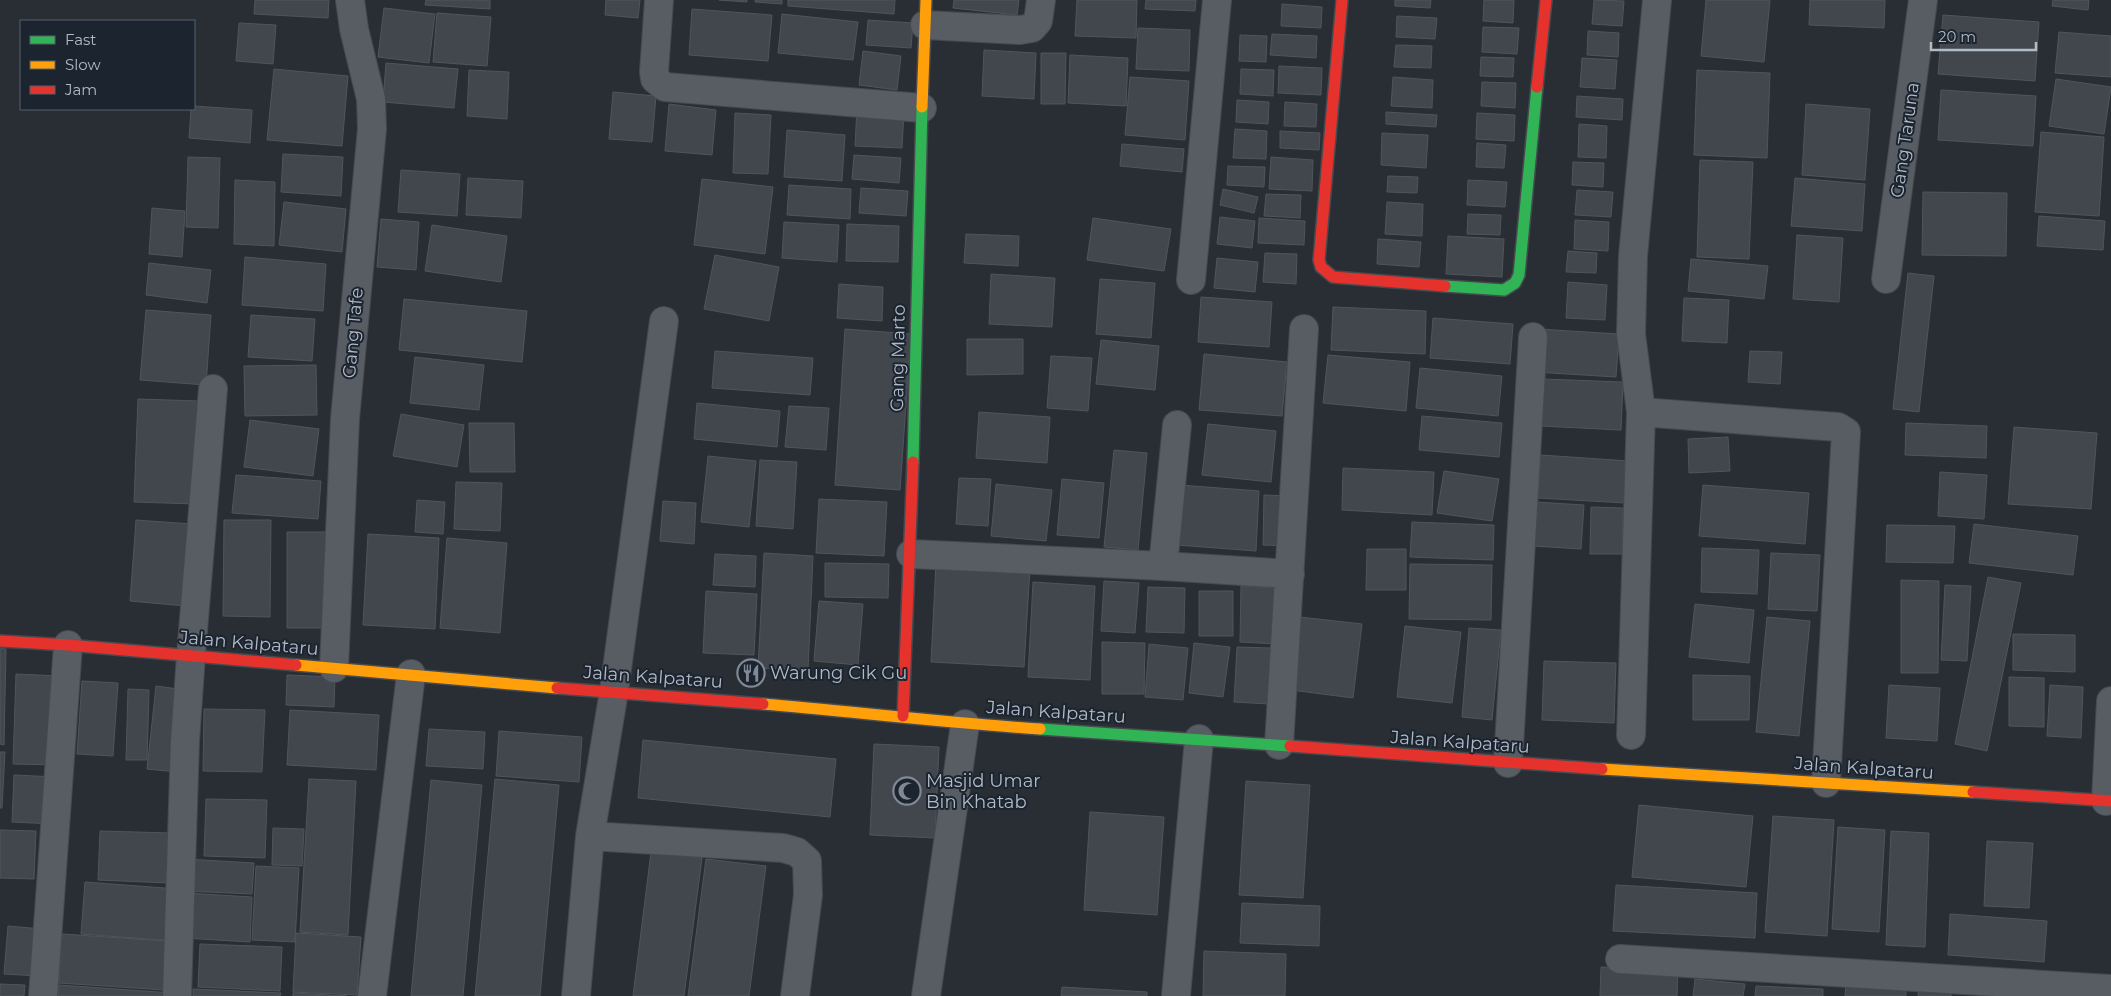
<svg xmlns="http://www.w3.org/2000/svg" width="2111" height="996" font-family="Montserrat,sans-serif">
  <style>
    .building { fill: #42474d; stroke: #50555c }
    .lines { fill: none; stroke-linecap: round; stroke-linejoin: round }
    .street-casing { stroke: #464a4f; stroke-width: 30 }
    .fast-casing { stroke: #464a4f; stroke-width: 14 }
    .slow-casing { stroke: #464a4f; stroke-width: 14 }
    .jam-casing { stroke: #464a4f; stroke-width: 14 }
    .street { stroke: #585c63; stroke-width: 28 }
    .fast { stroke: #30b455; stroke-width: 11 }
    .slow { stroke: #ff9f0a; stroke-width: 11 }
    .jam { stroke: #e5322d; stroke-width: 11 }
    .labels { text-anchor: middle; dominant-baseline: central; stroke-width: 4; stroke-linejoin: round; paint-order: stroke }
    .street-label { font-size: 18px; fill: #b1bac7; stroke: #1b242f }
    .poi-label { font-size: 18px; fill: #b1bac7; stroke: #1b242f; text-anchor: start }
  </style>
  <rect width="100%" height="100%" fill="#282e34"/>
  <path class="building" d="M255,0H329L328,18L254,14Z
    M426,0H490V9L425,5Z
    M606,0H640L638,18L605,15Z
    M719,0H747V2Z
    M755,0H782V4L755,2Z
    M788,0H895L894,14L788,6Z
    M954,0H1019L1017,15L953,8Z
    M1077,0H1137L1136,38L1075,36Z
    M1146,0H1196L1195,11L1145,9Z
    M1395,0H1431L1430,8L1395,6Z
    M1484,0H1514L1513,23L1483,21Z
    M1594,0L1624,1L1622,26L1592,24Z
    M1706,0H1770L1764,62L1701,56Z
    M1810,0H1885L1884,28L1809,25Z
    M2053,0H2089L2088,10L2052,6Z
    M1282,4L1322,7L1321,28L1281,26Z
    M384,8L435,14L429,63L378,57Z
    M692,9L772,15L768,61L689,55Z
    M437,13L491,17L487,66L433,62Z
    M782,14L858,22L853,60L778,53Z
    M1943,15L2039,22L2035,81L1938,74Z
    M1397,16L1437,18L1435,39L1396,37Z
    M868,20L913,23L911,48L866,45Z
    M239,23L276,25L273,64L236,61Z
    M1483,27L1519,28L1517,54L1482,52Z
    M1138,28L1190,30L1189,71L1136,69Z
    M1588,31L1619,33L1618,57L1587,55Z
    M2059,32L2111,36V77L2055,73Z
    M1272,34L1317,36L1316,58L1270,55Z
    M1240,35L1267,36L1266,62L1239,61Z
    M1396,45L1432,46L1431,68L1394,67Z
    M984,50L1036,53L1034,99L982,96Z
    M863,51L901,56L897,90L859,85Z
    M1041,53H1066L1065,104H1041Z
    M1070,55L1128,58L1126,106L1068,103Z
    M1481,57L1514,58L1513,77L1480,76Z
    M1582,58L1617,60L1615,89L1580,87Z
    M386,63L458,69L454,108L383,102Z
    M1279,66L1322,68L1321,95L1278,93Z
    M274,69L348,76L342,146L267,140Z
    M1241,69L1274,70L1273,96L1240,94Z
    M469,70L509,72L507,119L467,116Z
    M1697,70L1770,73L1767,158L1694,155Z
    M1130,77L1189,81L1185,140L1125,135Z
    M1393,77L1433,80L1432,108L1391,106Z
    M2056,79L2111,87L2104,134L2049,126Z
    M1482,82L1516,83L1515,108L1481,106Z
    M1941,90L2036,96L2033,146L1938,140Z
    M613,92L656,96L652,142L609,139Z
    M1577,96L1623,99L1622,120L1576,117Z
    M1237,100L1269,102L1268,124L1236,122Z
    M1285,102L1317,104L1316,127L1284,126Z
    M669,104L716,110L712,155L665,151Z
    M1806,104L1870,109L1865,180L1802,175Z
    M194,106L252,110L250,143L189,138L191,109H194Z
    M857,108L904,111L902,148L855,146Z
    M1386,112L1437,115L1436,127L1386,124Z
    M735,113L771,115L768,174L733,173Z
    M1477,113L1515,115L1514,141L1476,139Z
    M1579,124L1607,126L1606,158L1578,157Z
    M1235,129L1267,131L1266,159L1233,158Z
    M787,130L845,135L842,181L784,177Z
    M1280,131L1320,133L1319,150L1280,148Z
    M2041,132L2104,137L2099,216L2035,212Z
    M1382,133L1428,135L1426,168L1381,165Z
    M1477,143L1506,145L1504,168L1476,167Z
    M1122,144L1184,149L1182,172L1120,166Z
    M283,154L343,157L341,196L281,192Z
    M854,155L901,158L899,183L852,179Z
    M188,157L220,158L218,228L186,227Z
    M1271,157L1313,160L1312,191L1269,189Z
    M1700,160L1753,162L1749,259L1697,257Z
    M1573,162L1604,163L1603,187L1572,185Z
    M1228,166L1265,167L1264,187L1227,185Z
    M401,170L460,174L457,216L398,212Z
    M1388,176L1418,177L1417,193L1387,192Z
    M468,178L523,181L521,218L466,215Z
    M1795,178L1865,184L1862,231L1791,226Z
    M702,179L773,187L765,254L694,245Z
    M235,180L275,182L274,246L234,244Z
    M1468,180L1507,182L1505,207L1467,205Z
    M789,185L851,189L850,219L787,215Z
    M861,188L908,191L906,216L859,213Z
    M1223,189L1258,197L1254,213L1220,205Z
    M1577,190L1613,192L1611,217L1575,215Z
    M1923,192L2007,193L2006,256L1922,255Z
    M1266,194L1301,195L1300,218L1264,216Z
    M284,202L346,209L342,252L279,245Z
    M1387,202L1423,204L1422,236L1385,234Z
    M152,208L185,211L182,257L149,254Z
    M1468,214L1501,215L1500,235L1467,234Z
    M2039,216L2105,221L2103,250L2037,246Z
    M1220,217L1255,221L1252,248L1217,244Z
    M1093,218L1171,229L1164,271L1087,260Z
    M1259,218L1305,221L1304,245L1258,243Z
    M381,219L419,222L416,270L377,267Z
    M1575,220L1609,222L1608,251L1574,249Z
    M784,222L839,225L837,262L782,258Z
    M847,224L899,226L898,262L846,261Z
    M432,225L507,236L501,282L425,271Z
    M966,234L1019,236L1018,266L964,263Z
    M1797,235L1843,238L1839,302L1793,299Z
    M1448,236L1504,239L1502,277L1446,274Z
    M1378,239L1421,242L1419,267L1377,264Z
    M1568,251L1597,253L1596,273L1566,272Z
    M1265,253L1297,254L1296,284L1263,282Z
    M715,255L779,267L769,321L704,309Z
    M245,257L326,264L323,311L242,305Z
    M1217,258L1258,262L1255,292L1214,288Z
    M1691,259L1768,266L1764,299L1688,291Z
    M149,263L211,270L207,303L146,295Z
    M1908,273L1934,276L1919,412L1893,409Z
    M991,274L1055,278L1052,327L989,324Z
    M1100,279L1155,283L1151,338L1096,334Z
    M1568,282L1607,285L1605,320L1566,318Z
    M839,284L883,287L882,321L837,318Z
    M1201,297L1272,302L1269,347L1198,342Z
    M1684,298L1729,300L1727,343L1682,341Z
    M404,299L527,311L522,362L399,350Z
    M1333,307L1426,311L1425,354L1331,350Z
    M146,310L211,315L206,385L140,380Z
    M251,315L315,319L312,361L248,357Z
    M1433,318L1513,324L1510,364L1430,358Z
    M845,329L911,334L900,490L835,485Z
    M1538,329L1619,334L1616,377L1534,372Z
    M967,339H1023V374L967,375Z
    M1101,340L1159,346L1155,390L1096,384Z
    M715,351L813,358L810,395L712,388Z
    M1750,351L1782,352L1780,384L1748,382Z
    M1204,354L1287,362L1282,416L1199,410Z
    M1328,355L1410,362L1406,411L1323,403Z
    M1051,356L1092,358L1088,411L1047,408Z
    M415,357L484,365L479,410L410,403Z
    M316,365L317,415L245,416L244,366Z
    M1420,368L1502,376L1498,416L1416,408Z
    M1542,379L1623,382L1621,430L1540,426Z
    M138,399L199,401L196,504L134,502Z
    M697,403L780,411L777,447L694,439Z
    M789,406L829,408L826,450L785,447Z
    M979,412L1050,417L1047,463L976,458Z
    M401,414L464,425L457,467L393,456Z
    M1422,416L1502,423L1499,457L1419,450Z
    M250,420L319,429L313,476L244,467Z
    M469,423H514L515,472H470Z
    M1906,423L1987,426L1986,458L1905,455Z
    M1208,424L1276,431L1271,482L1202,475Z
    M2014,427L2097,433L2091,509L2008,504Z
    M1728,437L1730,471L1689,473L1688,439Z
    M1114,450L1147,453L1138,550L1104,547Z
    M1541,455L1629,461L1626,503L1538,498Z
    M708,456L756,461L749,527L701,522Z
    M760,460L797,462L793,529L756,526Z
    M1343,468L1434,472L1432,515L1342,510Z
    M1444,471L1499,479L1492,521L1437,513Z
    M1940,472L1987,475L1984,519L1938,516Z
    M236,475L321,481L318,519L232,513Z
    M959,478L991,479L988,526L956,524Z
    M1062,479L1104,483L1099,538L1057,535Z
    M456,482L502,483L500,531L454,529Z
    M996,484L1052,490L1046,541L991,536Z
    M1180,485L1259,491L1256,551L1177,545Z
    M1703,485L1809,493L1805,544L1699,536Z
    M1264,495L1291,496L1290,546L1263,545Z
    M819,499L887,502L884,556L816,553Z
    M417,500L445,502L443,534L415,532Z
    M663,501L696,503L694,544L660,541Z
    M1536,502L1584,505L1581,549L1533,546Z
    M1591,507L1623,508L1622,554H1590Z
    M136,520L192,524L185,606L130,601Z
    M224,520H271L270,617L223,616Z
    M1412,522L1494,525L1493,560L1410,557Z
    M1974,524L2078,536L2073,575L1969,563Z
    M1887,525L1955,526L1953,563L1886,562Z
    M287,532H329L330,628H287Z
    M368,534L439,538L435,629L363,625Z
    M447,538L507,543L500,633L440,628Z
    M1702,548L1759,550L1757,594L1701,592Z
    M1367,549H1406V590H1366Z
    M764,553L813,556L808,670L758,668Z
    M1771,553L1820,555L1817,611L1768,609Z
    M715,554L756,556L755,587L713,585Z
    M825,563L889,564L888,598L825,597Z
    M936,563L1030,568L1024,667L931,662Z
    M1410,564L1492,565L1491,620L1409,619Z
    M1988,577L2021,583L1987,751L1955,744Z
    M1901,580L1939,581L1938,673H1901Z
    M1104,581L1139,583L1135,633L1101,631Z
    M1033,582L1095,586L1090,680L1028,677Z
    M1945,585L1971,586L1967,661L1941,660Z
    M1241,586L1279,588L1277,644L1240,642Z
    M1148,587L1185,588L1184,633L1146,632Z
    M706,591L757,594L754,655L703,653Z
    M1199,591H1233V636H1199Z
    M819,601L863,604L858,665L814,661Z
    M1695,604L1754,610L1749,663L1689,657Z
    M1300,617L1362,624L1353,698L1291,690Z
    M1767,617L1810,621L1799,736L1756,732Z
    M1405,626L1461,632L1452,703L1397,697Z
    M1469,628L1501,630L1492,720L1462,717Z
    M2013,634L2075,635V672L2013,670Z
    M1102,642L1145,643L1144,694H1102Z
    M1194,643L1230,647L1223,697L1189,693Z
    M1149,644L1188,648L1183,700L1145,697Z
    M1237,647L1271,648L1269,704L1234,702Z
    M0,648L6,649L4,745L0,744Z
    M1544,661L1616,663L1614,723L1542,720Z
    M16,674L60,676L57,765L13,764Z
    M287,675L335,677L334,707L286,705Z
    M1693,675L1750,676L1749,720H1693Z
    M2009,677L2044,678V727L2009,726Z
    M82,681L118,683L113,756L77,754Z
    M1889,685L1940,688L1937,741L1886,738Z
    M2050,685L2083,687L2081,738L2047,736Z
    M156,686L186,690L178,772L147,769Z
    M128,689L149,690L147,760H126Z
    M204,709L265,710L262,772L203,771Z
    M290,710L379,715L376,770L287,765Z
    M429,729L485,732L483,769L426,766Z
    M499,731L582,737L579,782L496,776Z
    M643,740L836,759L830,817L638,798Z
    M874,744L939,747L935,838L870,835Z
    M0,752H5L2,808H0Z
    M14,775L56,777L54,824L12,822Z
    M309,779L356,781L348,935L300,932Z
    M495,779L559,785L540,996H475Z
    M431,780L482,785L463,996H411Z
    M1246,781L1310,785L1303,898L1239,895Z
    M206,799L267,800L265,858L204,856Z
    M1639,805L1753,816L1746,887L1632,877Z
    M1090,812L1164,817L1157,915L1084,910Z
    M1773,816L1834,820L1827,936L1765,932Z
    M1838,827L1885,830L1879,932L1832,929Z
    M273,828L304,829L302,866L272,865Z
    M0,830L36,831L34,879L0,878Z
    M100,831L171,833L169,883L98,880Z
    M1891,831L1929,833L1925,947L1886,945Z
    M1987,841L2033,843L2029,908L1984,906Z
    M651,852L702,858L684,996H633Z
    M186,859L254,863L252,894L184,891Z
    M706,859L766,866L749,996H688Z
    M256,866L299,868L295,942L252,940Z
    M85,882L178,889L174,941L81,934Z
    M1616,885L1757,893L1755,938L1613,931Z
    M187,893L252,897L250,942L184,938Z
    M1242,903L1320,906L1319,946L1240,943Z
    M1950,914L2047,921L2044,962L1948,955Z
    M8,926L42,929L38,976L4,974Z
    M296,933L361,937L357,995L293,992Z
    M62,934L167,941L164,990L59,983Z
    M200,944L282,947L280,991L198,987Z
    M1204,951L1286,954L1285,996H1203Z
    M1601,967L1678,970L1677,996H1600Z
    M1695,979L1745,984L1743,996H1693Z
    M1846,983L1906,987V996H1845Z
    M0,984L25,985L24,996H0Z
    M59,985L173,993V996H58Z
    M1756,986L1823,989V996H1755Z
    M1062,987L1147,992V996H1061Z
    M1919,987L1952,990L1951,996H1918Z
    M193,989L281,993L280,996H193Z
    M293,993L347,996H293Z"/>
  <g class="lines">
    <g class="street-casing">
      <path id="street" d="M659,0L654,72L655,79L665,87L922,108
        M925,25L1020,30L1032,28L1038,21L1041,0
        M1886,279L1923,0
        M1191,280L1217,0
        M1641,412L1838,427L1846,432L1826,783
        M911,554L1163,566L1290,574
        M1163,566L1177,425
        M334,668L345,419L372,129L371,99L354,29L350,0
        M1631,735L1641,412L1631,334L1633,256L1657,0
        M1279,745L1304,329
        M1508,763L1533,337
        M2106,801L2111,701
        M590,836L783,848L797,852L807,861L808,895L795,996
        M1620,959L2111,989
        M43,996L68,645
        M177,996L185,741L191,655L213,389
        M372,996L411,674
        M576,996L590,836L614,691L664,321
        M926,996L965,724
        M1176,996L1199,739"/>
    </g>
    <g class="fast-casing">
      <path id="fast" d="M1445,286L1504,290L1515,283L1519,275L1537,87
        M913,462L922,107
        M1040,729L1290,746"/>
    </g>
    <g class="slow-casing">
      <path id="slow" d="M922,107L926,0
        M296,665L557,688
        M763,704C856,712 948,723 1040,729
        M1602,769L1973,792"/>
    </g>
    <g class="jam-casing">
      <path id="jam" d="M1342,0L1319,260L1321,267L1333,277L1445,286
        M1537,87L1546,0
        M0,641L68,645L296,665
        M557,688L763,704
        M903,716L913,462
        M1290,746L1602,769
        M1973,792L2111,801"/>
    </g>
    <use href="#street" class="street"/>
    <use href="#fast" class="fast"/>
    <use href="#slow" class="slow"/>
    <use href="#jam" class="jam"/>
  </g>
  <defs>
    <g id="restaurant-ring" transform="scale(1.4375)"><circle r="9.5" fill="#1b242f" stroke="#818994" stroke-width="1.5"/><path d="M-5-6h1v4h1v-4h1v4h1v-4h1v5L-1.5 .5V6h-2V.5L-5-1ZM5-6V6H3V1.5H1.5Q1.5-4 5-6Z" fill="#818994"/></g>
    <g id="mosque-ring" transform="scale(1.4375)"><circle r="9.5" fill="#1b242f" stroke="#818994" stroke-width="1.5"/><path d="M3.5-4.9A6 6 0 1 0 3.5 4.9A5 5 0 1 1 3.5-4.9Z" fill="#818994"/></g>
  </defs>
  <g fill-rule="evenodd">
    <use href="#restaurant-ring" x="751" y="673"/>
    <use href="#mosque-ring" x="907" y="791"/>
  </g>
  <g class="labels">
    <g class="street-label">
      <text transform="translate(1905 140) rotate(-82)">Gang Taruna</text>
      <text transform="translate(353 333) rotate(-85)">Gang Tafe</text>
      <text transform="translate(898 358) rotate(-89)">Gang Marto</text>
      <text transform="translate(249 643) rotate(5)">Jalan Kalpataru</text>
      <text transform="translate(653 677) rotate(4)">Jalan Kalpataru</text>
      <text transform="translate(1056 712) rotate(4)">Jalan Kalpataru</text>
      <text transform="translate(1460 742) rotate(4)">Jalan Kalpataru</text>
      <text transform="translate(1864 768) rotate(4)">Jalan Kalpataru</text>
    </g>
    <g class="poi-label">
      <text x="770" y="673">Warung Cik Gu</text>
      <text x="926" y="781">Masjid Umar<tspan x="926" dy="21">Bin Khatab</tspan></text>
    </g>
  </g>
  <rect x="20" y="20" width="175" height="90" fill="#1b242f" stroke="#57606c"/>
  <rect x="30" y="36" width="25" height="8" fill="#30b455" stroke="#57606c"/>
  <text x="65" y="45" font-size="15" fill="#b1bac7">Fast</text>
  <rect x="30" y="61" width="25" height="8" fill="#ff9f0a" stroke="#57606c"/>
  <text x="65" y="70" font-size="15" fill="#b1bac7">Slow</text>
  <rect x="30" y="86" width="25" height="8" fill="#e5322d" stroke="#57606c"/>
  <text x="65" y="95" font-size="15" fill="#b1bac7">Jam</text>
  <path d="M1931 42v8h105v-8" fill="none" stroke="#b1bac7" stroke-width="2.5"/>
  <text x="1938" y="42" font-size="15" fill="#b1bac7" stroke="#1b242f" stroke-width="4" paint-order="stroke">20 m</text>
</svg>
